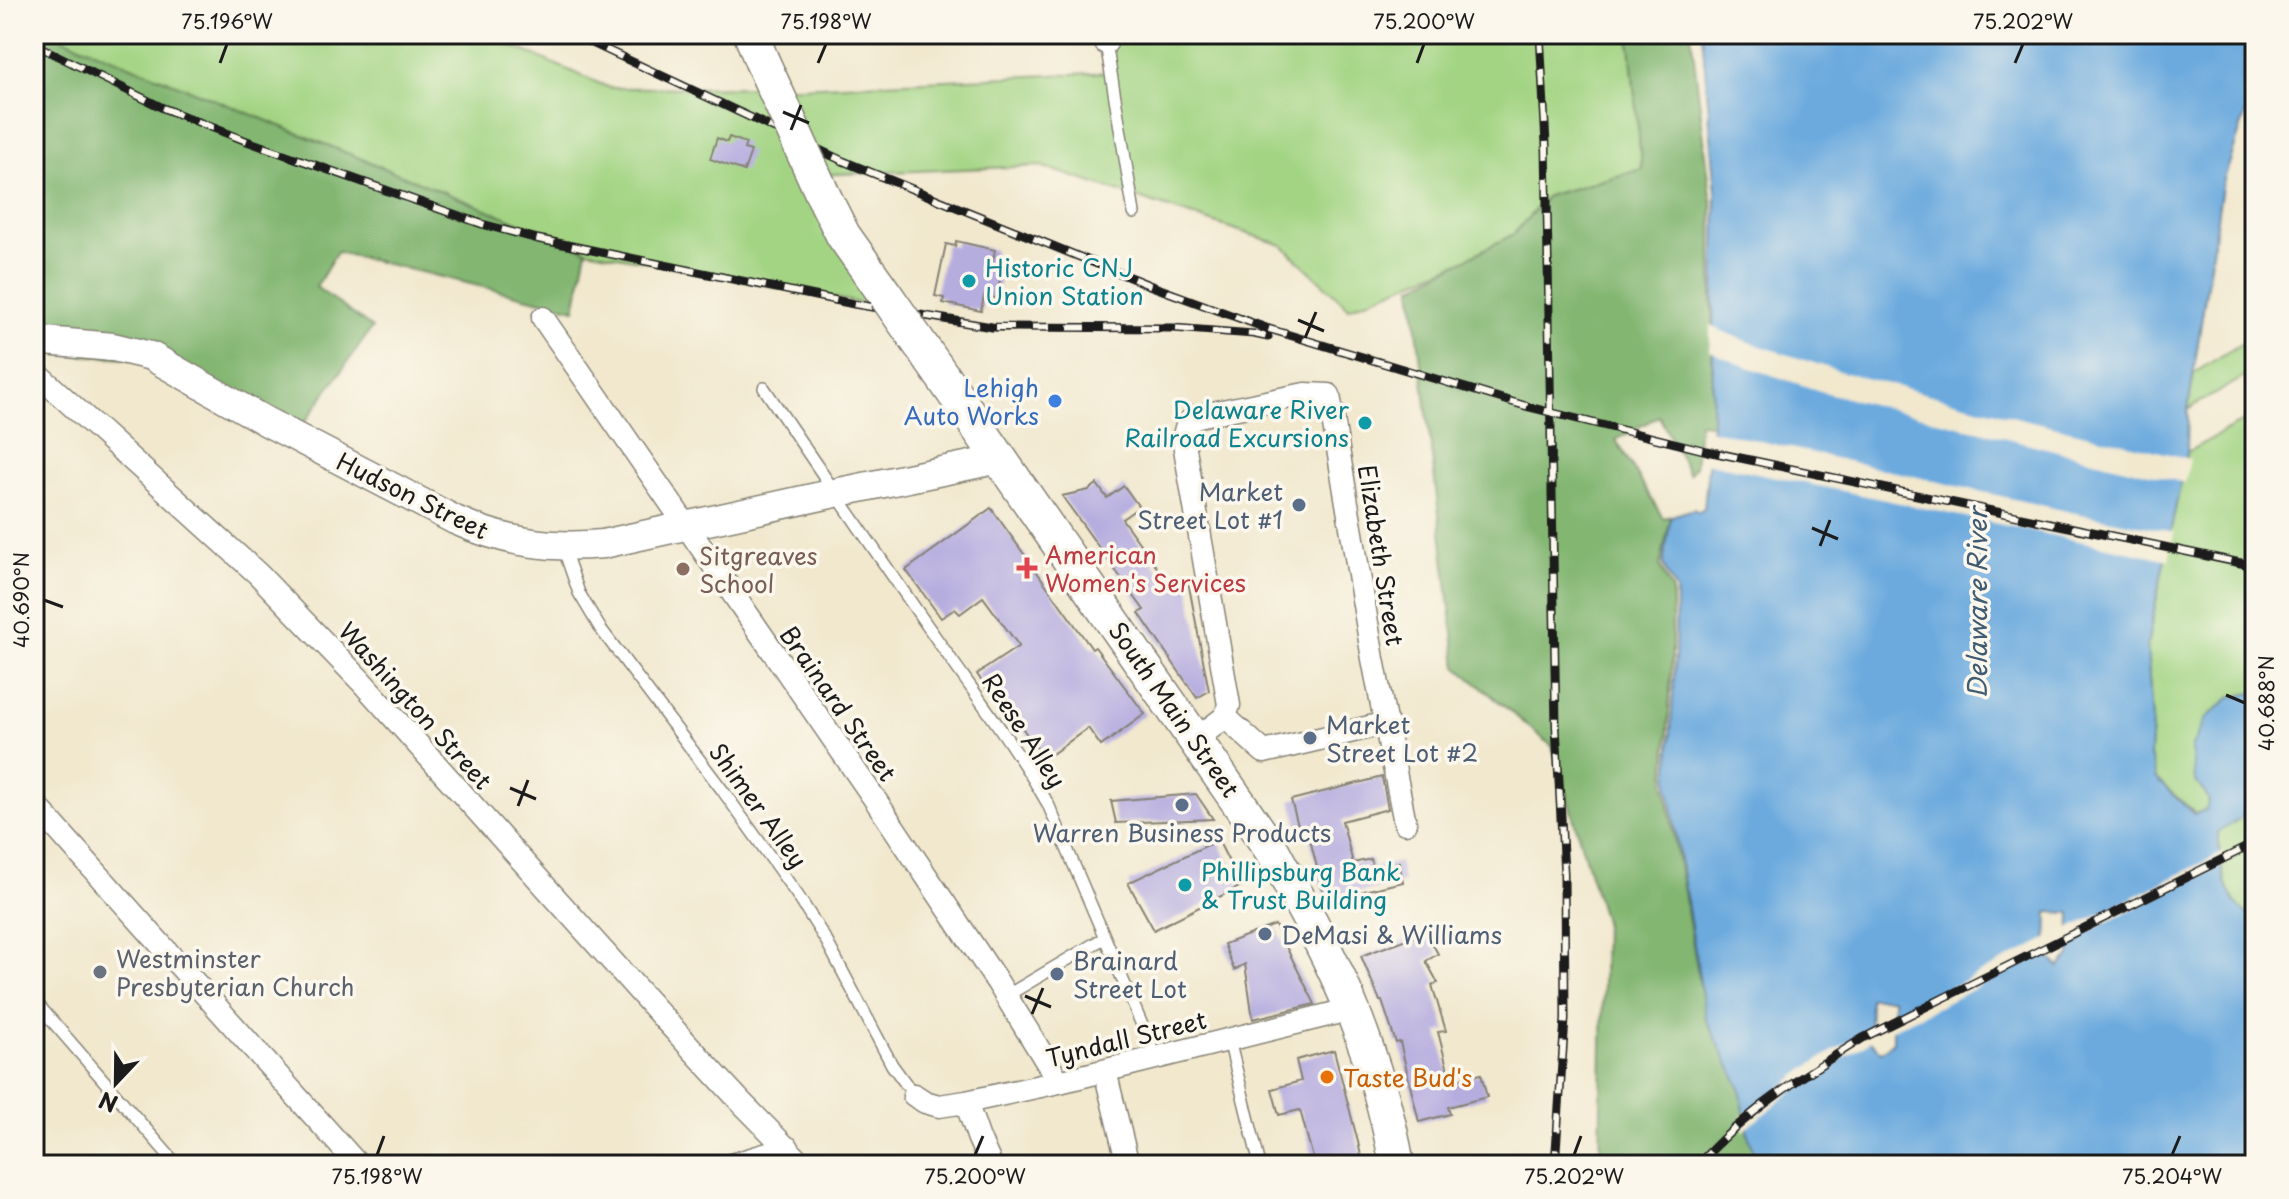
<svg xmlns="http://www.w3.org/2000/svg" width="2289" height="1199" font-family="'Playpen Sans',sans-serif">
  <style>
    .green { fill: #a3d483; stroke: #607850; stroke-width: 2 }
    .forest { fill: #82b671; stroke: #4f6946; stroke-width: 2 }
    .water { fill: #6caade; stroke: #44637d; stroke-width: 2; fill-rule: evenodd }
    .pier { fill: #f1e8ce }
    .building { fill: #b6addf }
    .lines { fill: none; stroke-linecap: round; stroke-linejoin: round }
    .service-casing { stroke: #868275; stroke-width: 14 }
    .minor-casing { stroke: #868275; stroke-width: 25 }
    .tertiary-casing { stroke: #868275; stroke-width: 31 }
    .primary-casing { stroke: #868275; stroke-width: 37 }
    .service { stroke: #fff; stroke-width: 11 }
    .minor { stroke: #fff; stroke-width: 22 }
    .tertiary { stroke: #fff; stroke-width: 28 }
    .primary { stroke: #fff; stroke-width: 34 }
    .rail-casing { stroke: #1c1c1c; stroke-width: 9 }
    .rail { stroke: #fbf7ec; stroke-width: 6; stroke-dasharray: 18; stroke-linecap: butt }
    .primary-bridge-casing { stroke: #868275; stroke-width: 37; stroke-linecap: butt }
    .primary-bridge { stroke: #fff; stroke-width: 34 }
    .ticks { fill: none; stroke: #1c1c1c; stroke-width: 3 }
    .culture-dot { fill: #0f9aa8; stroke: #fbf7ec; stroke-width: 3 }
    .shop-dot { fill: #3f7fe0; stroke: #fbf7ec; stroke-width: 3 }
    .service-dot { fill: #5c6f8a; stroke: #fbf7ec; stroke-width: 3 }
    .health-dot { fill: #e0444e; stroke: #fbf7ec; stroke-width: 3 }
    .education-dot { fill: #8d6e63; stroke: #fbf7ec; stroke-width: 3 }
    .worship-dot { fill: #6b7280; stroke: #fbf7ec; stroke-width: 3 }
    .food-dot { fill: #e8710a; stroke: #fbf7ec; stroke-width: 3 }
    .labels { text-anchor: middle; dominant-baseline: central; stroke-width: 7; stroke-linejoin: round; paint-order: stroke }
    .culture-label { font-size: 24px; fill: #0d838f; stroke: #fbf7ec; text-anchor: start }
    .shop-label { font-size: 24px; fill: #366cbe; stroke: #fbf7ec; text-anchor: end }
    .service-label { font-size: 24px; fill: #4e5e75; stroke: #fbf7ec; text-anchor: start }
    .street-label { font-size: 24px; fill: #1c1c1c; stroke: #fbf7ec }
    .health-label { font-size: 24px; fill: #be3a42; stroke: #fbf7ec; text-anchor: start }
    .education-label { font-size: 24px; fill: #785e54; stroke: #fbf7ec; text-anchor: start }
    .worship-label { font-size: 24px; fill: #5b616d; stroke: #fbf7ec; text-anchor: start }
    .food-label { font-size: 24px; fill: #c56008; stroke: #fbf7ec; text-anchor: start }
    .water-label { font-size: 26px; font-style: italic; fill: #405c73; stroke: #fbf7ec }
    .neatline { fill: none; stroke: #1c1c1c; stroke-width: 3 }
    .ticks-label { font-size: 20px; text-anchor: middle; fill: #1c1c1c }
  </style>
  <rect width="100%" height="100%" fill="#fbf7ec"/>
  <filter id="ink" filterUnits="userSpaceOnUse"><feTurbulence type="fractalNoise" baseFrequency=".0125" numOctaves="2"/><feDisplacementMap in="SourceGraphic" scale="16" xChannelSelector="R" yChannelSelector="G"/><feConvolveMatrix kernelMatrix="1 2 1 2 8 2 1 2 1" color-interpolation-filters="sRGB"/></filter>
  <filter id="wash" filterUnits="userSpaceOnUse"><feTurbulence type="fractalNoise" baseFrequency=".006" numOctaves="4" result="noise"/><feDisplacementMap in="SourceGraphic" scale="32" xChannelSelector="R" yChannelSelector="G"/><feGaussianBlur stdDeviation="1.8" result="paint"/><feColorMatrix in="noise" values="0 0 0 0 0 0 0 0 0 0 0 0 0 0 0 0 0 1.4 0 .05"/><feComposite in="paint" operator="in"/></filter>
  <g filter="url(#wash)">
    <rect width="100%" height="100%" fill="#f1e8ce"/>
    <path class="green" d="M52,34H485L610,88L801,87L1112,72L1106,34H1629L1642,169L1547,196L1514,234L1465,260L1349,308L1282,245L1041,166L814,175L886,308L587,250Z
      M2255,335V371L2188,409L2194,373Z
      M2255,415V920C2222,899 2221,868 2218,833L2156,779L2150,756L2152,721L2147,645L2187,452Z"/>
    <path class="forest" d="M34,34H52L587,250L575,309L337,252L316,287L372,328L295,436L155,359L34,353Z
      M1629,34H1691L1712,204V424L1699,423L1695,467L1689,474L1659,416L1616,440L1663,518L1671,516L1660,566L1672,591V657L1665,784L1706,1019L1740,1087L1748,1135L1759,1165H1600L1604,921L1552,746L1457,667L1412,287L1514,234L1547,196L1642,169Z"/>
    <path class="water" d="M1702,34H2246L2243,85L2247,109L2222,186L2188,409L2187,452L2147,645L2152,721L2150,756L2156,779L2194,814L2206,810L2209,799L2195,780L2191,748L2206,718L2230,698L2255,692V805L2238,820L2218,833C2221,869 2222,899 2255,920V1165H1759L1748,1135L1740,1087L1706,1019L1668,784L1675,657L1676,591L1663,565L1671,516L1694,509L1698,512L1704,509L1712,424L1716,191ZM2048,912L2071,913L2070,956L2059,967L2047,954ZM1870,998H1893V1042L1881,1052L1869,1040Z"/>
    <path class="pier" d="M1710,326L1748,342L1842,372L2027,420L2190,459L2185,483L1823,392L1736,363L1710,351Z
      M1708,429L2075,513L2174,532L2169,560L1705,462Z
      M2224,852V864L2066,943L2067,930Z
      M2051,937V951L1889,1031V1018Z
      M1874,1026V1039L1795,1089L1743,1131L1741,1117L1812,1064Z"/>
    <g id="blocks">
      <path class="building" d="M729,137L746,143L744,149L751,151L744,171L710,159L717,138L727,142Z
        M956,241L995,250L992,264L1003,266L996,298L984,296L981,311L943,303L944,298L935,296L946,244L955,246Z
        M1097,484L1107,498L1124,486L1139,507L1122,519L1173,590L1188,581L1209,691L1197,698L1139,613L1144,610L1062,496L1089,490Z
        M991,508L1092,649L1095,647L1145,714L1101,746L1088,728L1045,759L993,688L988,691L977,674L1019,646L983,597L960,614L955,609L941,618L906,570Z
        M1382,777L1388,809L1342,821L1353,863L1371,859L1373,868L1399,862L1403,882L1325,900L1307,827L1299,829L1291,800Z
        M1196,794L1213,819L1116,823L1111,801Z
        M1218,840L1241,886L1154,930L1128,883Z
        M1275,925L1315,1004L1253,1019L1245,964L1234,970L1224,944Z
        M1426,932L1438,954L1426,961L1438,983L1432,985L1446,1031L1438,1032L1451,1082L1481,1074L1487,1097L1448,1107L1450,1114L1419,1122L1400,1042L1396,1043L1382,1001H1380L1361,956Z
        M1334,1050L1358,1142L1363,1165H1315L1300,1110L1279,1115L1272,1089L1301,1081L1296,1060Z"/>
    </g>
  </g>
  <g filter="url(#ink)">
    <use href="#blocks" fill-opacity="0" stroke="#868275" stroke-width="2"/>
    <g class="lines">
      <g class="service-casing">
        <path id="service" d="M1106,43L1134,213
          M764,388C821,472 879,557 938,641C976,695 1015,746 1048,804L1156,1058
          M563,547L579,593L600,628L723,791L798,896L827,942L892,1065L914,1095
          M1006,996L1104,938
          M34,1000L177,1165
          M1229,1040L1260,1165"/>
      </g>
      <g class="minor-casing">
        <path id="minor" d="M1105,34L1106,43
          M543,318L876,801L998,983L1059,1082
          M34,371L258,574L361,681L656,1010L740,1101L803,1165
          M1225,717L1264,752L1387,723
          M1195,740L1225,717L1229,705L1184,443C1184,430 1186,421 1198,416L1305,394L1329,395L1373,659L1405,823
          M34,803L358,1165
          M1105,1071L1128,1165
          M914,1095L925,1102L939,1106L966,1102L1059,1082L1352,1009
          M966,1102L979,1139L991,1165
          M731,1165L788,1148"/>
      </g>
      <g class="tertiary-casing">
        <path id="tertiary" d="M34,340L113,347L151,356L267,422L455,520C504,542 550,549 603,544L835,493L1000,459"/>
      </g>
      <g class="primary-casing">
        <path id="primary" d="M751,34L761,59
          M822,193L843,235L887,297
          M945,380L1273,852C1301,904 1331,957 1353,1012C1372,1060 1388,1114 1397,1165"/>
      </g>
      <use href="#service" class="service"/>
      <use href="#minor" class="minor"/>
      <use href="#tertiary" class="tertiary"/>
      <use href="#primary" class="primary"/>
      <g class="rail-casing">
        <path id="rail" d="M573,34L843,161L1149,285L1266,328L1529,407L1707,451L2255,566
          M1540,34L1546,144L1556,726L1564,873L1565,1019L1555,1165
          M34,44L163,108L244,140L482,224L538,239L854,304L992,327L1173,328L1254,334L1268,337
          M1698,1165C1743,1113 1805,1074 1863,1038L2255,843"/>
      </g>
      <use href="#rail" class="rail"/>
      <g class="primary-bridge-casing">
        <path id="primary-bridge" d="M761,59L822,193
          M887,297L945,380"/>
      </g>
      <use href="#primary-bridge" class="primary-bridge"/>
    </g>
  </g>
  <path class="ticks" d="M220,63L227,44M818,63L826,44M1417,63L1424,44M2015,63L2023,44M783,112L809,123M791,130L801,105M1298,320L1324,331M1305,338L1316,312M1812,528L1838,539M1820,546L1830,520M44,600L63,607M2226,695L2245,703M510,788L536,799M518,806L528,780M1025,996L1051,1007M1032,1014L1043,988M377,1155L384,1136M975,1155L983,1136M1574,1155L1581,1136M2172,1155L2180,1136"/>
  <g class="culture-dot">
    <circle cx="969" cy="281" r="8"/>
    <circle cx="1365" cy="423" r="8"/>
    <circle cx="1185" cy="885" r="8"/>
  </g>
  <circle class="shop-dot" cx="1055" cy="401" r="8"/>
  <g class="service-dot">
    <circle cx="1299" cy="505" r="8"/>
    <circle cx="1310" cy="738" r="8"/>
    <circle cx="1182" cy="805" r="8"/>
    <circle cx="1265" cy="934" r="8"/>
    <circle cx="1057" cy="974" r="8"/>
  </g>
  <path class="health-dot" d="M1023 556h8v8h8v8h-8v8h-8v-8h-8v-8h8z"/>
  <circle class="education-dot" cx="683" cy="569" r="8"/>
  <circle class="worship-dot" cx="100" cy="972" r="8"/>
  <circle class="food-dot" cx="1327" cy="1077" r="8"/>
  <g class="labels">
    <g class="culture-label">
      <text x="985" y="267">Historic CNJ<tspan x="985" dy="28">Union Station</tspan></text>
      <text x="1349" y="409" text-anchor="end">Delaware River<tspan x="1349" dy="28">Railroad Excursions</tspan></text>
      <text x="1201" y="871">Phillipsburg Bank<tspan x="1201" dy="28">&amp; Trust Building</tspan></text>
    </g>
    <g class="shop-label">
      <text x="1039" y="387">Lehigh<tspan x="1039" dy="28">Auto Works</tspan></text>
    </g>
    <g class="service-label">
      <text x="1283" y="491" text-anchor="end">Market<tspan x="1283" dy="28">Street Lot #1</tspan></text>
      <text x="1326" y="724">Market<tspan x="1326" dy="28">Street Lot #2</tspan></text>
      <text x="1182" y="832" text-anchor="middle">Warren Business Products</text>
      <text x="1281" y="934">DeMasi &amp; Williams</text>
      <text x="1073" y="960">Brainard<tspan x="1073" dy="28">Street Lot</tspan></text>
    </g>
    <g class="street-label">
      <text transform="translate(413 495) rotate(26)">Hudson Street</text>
      <text transform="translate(1382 555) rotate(81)">Elizabeth Street</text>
      <text transform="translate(839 703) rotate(55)">Brainard Street</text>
      <text transform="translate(416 705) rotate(48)">Washington Street</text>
      <text transform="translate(1175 709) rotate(55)">South Main Street</text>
      <text transform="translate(1025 730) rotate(57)">Reese Alley</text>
      <text transform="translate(759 805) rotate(54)">Shimer Alley</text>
      <text transform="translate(1126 1038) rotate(-14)">Tyndall Street</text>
    </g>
    <g class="health-label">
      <text x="1045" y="554">American<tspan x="1045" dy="28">Women's Services</tspan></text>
    </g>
    <g class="education-label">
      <text x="699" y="555">Sitgreaves<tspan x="699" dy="28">School</tspan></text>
    </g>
    <g class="worship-label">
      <text x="116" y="958">Westminster<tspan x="116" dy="28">Presbyterian Church</tspan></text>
    </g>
    <g class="food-label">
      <text x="1343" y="1077">Taste Bud's</text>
    </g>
    <g class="water-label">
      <text transform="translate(1976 603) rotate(-90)">Delaware River</text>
    </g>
  </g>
  <rect width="2289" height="1199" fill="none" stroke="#fbf7ec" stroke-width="88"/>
  <g transform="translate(116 1083) rotate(202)" stroke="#fbf7ec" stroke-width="6" paint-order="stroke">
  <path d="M0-6L14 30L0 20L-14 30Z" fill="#1c1c1c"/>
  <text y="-12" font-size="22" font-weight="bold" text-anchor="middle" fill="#1c1c1c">N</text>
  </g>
  <rect x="44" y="44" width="2201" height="1111" class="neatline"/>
  <g class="ticks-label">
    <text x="227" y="29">75.196°W</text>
    <text x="826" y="29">75.198°W</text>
    <text x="1424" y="29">75.200°W</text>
    <text x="2023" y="29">75.202°W</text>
    <text transform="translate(22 600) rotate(-90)" y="7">40.690°N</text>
    <text transform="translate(2267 703) rotate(-90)" y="7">40.688°N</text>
    <text x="377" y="1184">75.198°W</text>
    <text x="975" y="1184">75.200°W</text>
    <text x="1574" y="1184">75.202°W</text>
    <text x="2172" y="1184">75.204°W</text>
  </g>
</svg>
